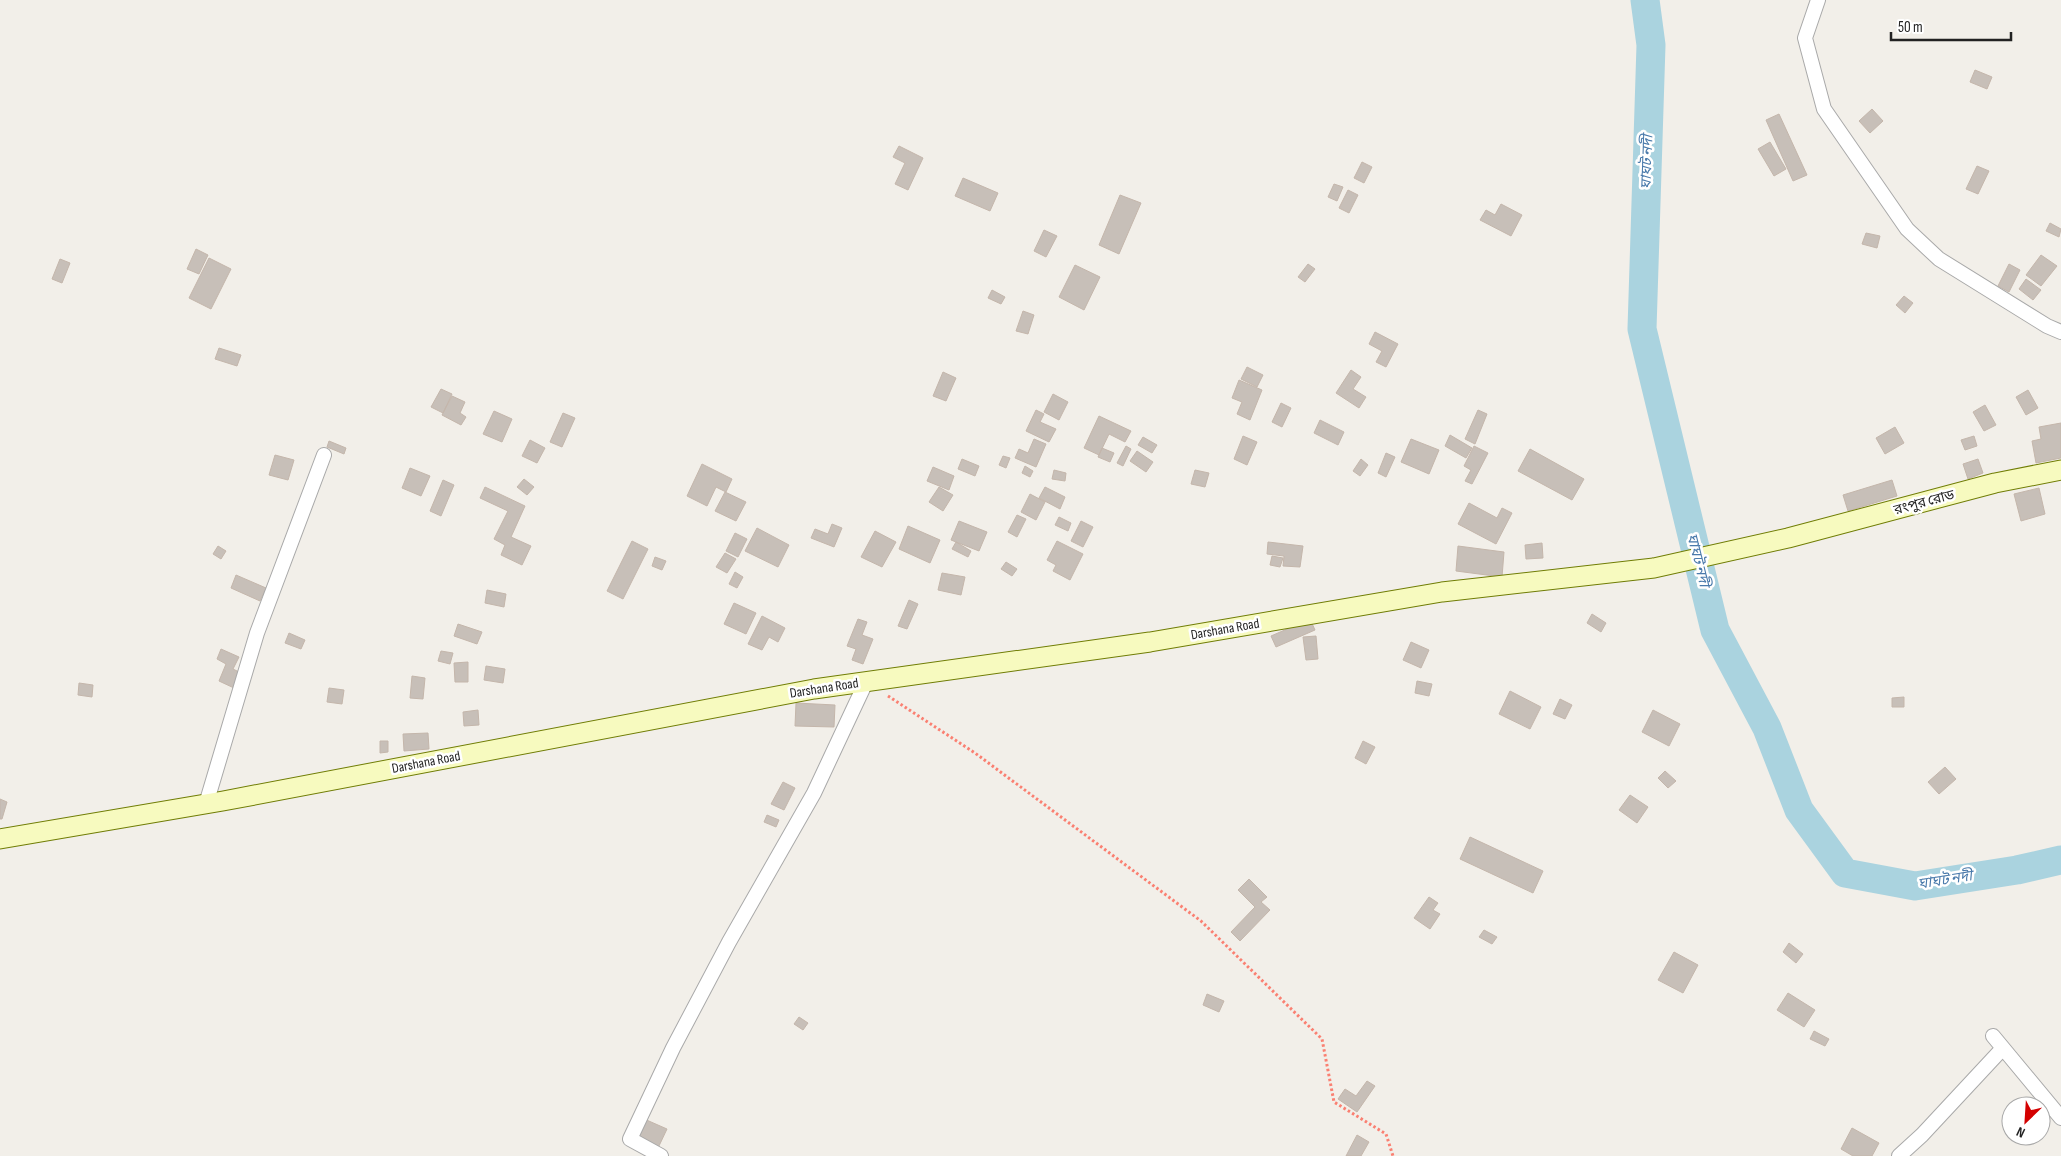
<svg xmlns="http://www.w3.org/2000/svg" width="2061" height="1156" font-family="'Sofia Sans Condensed','Noto Sans Bengali',sans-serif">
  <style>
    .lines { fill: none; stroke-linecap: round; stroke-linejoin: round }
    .river { stroke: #aad3df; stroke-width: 29 }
    .building { fill: #c7bfb8; stroke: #c4b6ab }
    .street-casing { stroke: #a9a9a9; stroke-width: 16 }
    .secondary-casing { stroke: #707d05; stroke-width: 21 }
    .path { stroke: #fa8072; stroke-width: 3; stroke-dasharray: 2.5 2.5; stroke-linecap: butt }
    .street { stroke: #fff; stroke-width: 14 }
    .secondary { stroke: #f7fabf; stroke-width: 19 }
    .labels { text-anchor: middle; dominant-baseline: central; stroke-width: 5; stroke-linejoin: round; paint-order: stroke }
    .street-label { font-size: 14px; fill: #222; stroke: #fff }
    .water-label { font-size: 15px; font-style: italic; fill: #4a7aab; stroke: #fff }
  </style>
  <rect width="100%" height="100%" fill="#f2efe9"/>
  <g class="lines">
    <path class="river" d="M1645,0L1651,45L1642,329L1715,630L1767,728L1799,810L1845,873L1915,886L2017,870L2061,860"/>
  </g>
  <path class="building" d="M1975,70L1992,77L1987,89L1970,82Z
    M1872,109L1883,121L1870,133L1859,121Z
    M1779,114L1807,175L1793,181L1766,120Z
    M1770,142L1786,169L1774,176L1758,149Z
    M899,146L923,158L908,190L895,184L905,163L893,157Z
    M1362,162L1372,167L1364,183L1354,178Z
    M1977,166L1989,171L1978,194L1966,189Z
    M963,178L998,193L990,211L955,196Z
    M1334,184L1343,187L1337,201L1328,197Z
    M1348,190L1358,195L1349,213L1339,208Z
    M1120,195L1141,203L1119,254L1099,245Z
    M1501,204L1522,215L1511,236L1480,220L1486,210L1495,215Z
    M2050,223L2061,229L2059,237L2046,231Z
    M1044,230L1057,236L1046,257L1034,251Z
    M1866,233L1880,236L1877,248L1862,244Z
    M196,249L208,255L199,274L187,269Z
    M2041,255L2057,266L2041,286L2026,275Z
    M209,258L231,269L211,309L189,298Z
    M60,259L70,263L62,283L52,279Z
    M1308,264L1315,269L1305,282L1298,277Z
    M2009,264L2020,270L2009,292L1998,286Z
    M1075,265L1100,277L1084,310L1059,297Z
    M2026,279L2041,290L2033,300L2019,289Z
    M992,290L1005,297L1001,304L988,298Z
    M1904,296L1913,303L1905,313L1896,305Z
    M1023,311L1034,315L1028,334L1016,331Z
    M1375,332L1398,344L1386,367L1376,362L1382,351L1369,344Z
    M219,348L241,355L237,366L215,359Z
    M1247,367L1263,375L1257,387L1241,379Z
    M1351,370L1361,377L1353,389L1366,397L1359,408L1336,393Z
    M943,372L956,378L946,401L933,396Z
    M1239,380L1262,390L1250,420L1237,414L1242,402L1232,398Z
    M441,389L452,394L443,413L431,407Z
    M2028,390L2038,408L2026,415L2016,397Z
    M1053,394L1068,402L1059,420L1044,412Z
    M452,396L465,402L460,413L466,417L461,425L442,415Z
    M1281,403L1291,408L1282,427L1272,422Z
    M1985,405L1996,425L1984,431L1973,412Z
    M1036,410L1044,414L1040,422L1056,429L1049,442L1026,431Z
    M1478,410L1487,414L1475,444L1465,439Z
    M494,411L512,419L502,442L483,434Z
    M563,413L575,418L562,447L550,442Z
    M1099,416L1131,431L1125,442L1109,434L1099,455L1084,448Z
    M1320,420L1344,432L1338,445L1314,433Z
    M2061,423V458L2036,463L2032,441L2041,439L2039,427Z
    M1895,427L1904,443L1885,454L1876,438Z
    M1450,435L1472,448L1466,458L1445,446Z
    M1243,436L1257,442L1247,465L1234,459Z
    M1974,436L1977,446L1965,450L1961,440Z
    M1143,437L1157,445L1152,453L1138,445Z
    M1034,439L1046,444L1036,467L1015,458L1019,449L1028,453Z
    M1411,439L1439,450L1429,474L1401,462Z
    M530,440L545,448L537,463L522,456Z
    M329,441L346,448L344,454L327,447Z
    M1126,446L1131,449L1123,466L1117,463Z
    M1474,446L1488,453L1472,484L1465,481L1471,470L1464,466Z
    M1102,448L1114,453L1110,462L1098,457Z
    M1530,449L1584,479L1572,500L1518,471Z
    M1137,451L1153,462L1146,472L1130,461Z
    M1386,453L1395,457L1386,477L1378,473Z
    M275,455L294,460L288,480L269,475Z
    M1003,456L1010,458L1006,468L999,465Z
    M962,459L979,466L975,476L958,469Z
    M1361,459L1368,465L1360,476L1353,471Z
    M1978,459L1983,473L1968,479L1963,464Z
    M702,464L732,479L726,492L716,487L707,506L687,496Z
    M1025,466L1033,471L1030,477L1022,473Z
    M933,467L954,476L949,490L927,481Z
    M410,468L430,476L421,496L402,488Z
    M1054,470L1066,473L1065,481L1052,479Z
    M1195,470L1209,473L1205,487L1191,484Z
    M524,479L534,487L527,495L517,487Z
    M443,480L454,485L441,516L430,511Z
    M1892,480L1897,496L1848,511L1843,495Z
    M485,487L525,506L511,537L531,546L522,565L501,555L505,545L494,539L508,511L480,498Z
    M939,487L953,495L943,511L929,502Z
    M1045,487L1065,497L1060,509L1039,498Z
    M2039,488L2045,514L2021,521L2014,494Z
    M725,492L746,502L736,521L715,511Z
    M1030,494L1045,502L1036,520L1021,512Z
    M1469,503L1497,518L1502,508L1512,513L1496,544L1458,524Z
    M1017,515L1026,519L1017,537L1008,532Z
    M1059,517L1071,523L1068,531L1055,525Z
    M959,521L987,532L979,551L951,540Z
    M1081,521L1093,527L1083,547L1071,541Z
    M832,524L842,528L834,547L811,538L815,529L828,534Z
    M908,526L940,540L930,563L899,549Z
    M757,528L789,545L778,567L745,551Z
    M875,531L896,542L882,567L861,557Z
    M735,533L747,539L738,557L726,551Z
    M632,541L648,549L623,599L607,591Z
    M1057,541L1083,554L1070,580L1053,571L1056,565L1047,560Z
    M956,542L971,551L968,557L952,549Z
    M1268,542L1303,546L1300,567L1283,566L1284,556L1267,554Z
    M1542,543L1543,558L1526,559L1525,545Z
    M218,546L226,551L221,559L213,554Z
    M1458,546L1504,552L1502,577L1456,571Z
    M725,553L736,559L727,573L716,567Z
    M1272,556L1283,558L1280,567L1270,565Z
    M655,557L666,561L662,570L652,566Z
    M1006,562L1017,569L1012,576L1001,569Z
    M735,572L743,577L737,588L729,584Z
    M942,573L965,577L961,595L938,590Z
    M236,575L266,588L260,601L231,588Z
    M487,590L506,594L504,607L485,603Z
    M909,600L918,604L907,629L898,626Z
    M734,603L756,613L746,634L724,624Z
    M1592,614L1606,623L1601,632L1587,623Z
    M762,616L785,628L778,642L769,637L762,650L748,644Z
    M858,619L867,622L862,635L873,639L863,664L852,660L856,649L847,646Z
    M1310,619L1315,630L1276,647L1271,636Z
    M458,624L482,632L477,644L454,636Z
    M289,633L305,640L301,649L285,643Z
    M1316,636L1318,659L1306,660L1303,637Z
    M1411,642L1429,650L1421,668L1403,660Z
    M221,649L239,657L233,669L241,673L234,688L219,681L226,664L217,659Z
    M441,651L453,653L450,664L438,661Z
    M468,662V682H455L454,663Z
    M486,666L505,669L503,683L484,680Z
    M412,676L425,678L423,699L410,698Z
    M1417,681L1432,684L1429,696L1415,693Z
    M79,683L93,685L92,697L78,695Z
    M329,688L344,690L342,704L327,702Z
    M1510,691L1541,707L1530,729L1499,714Z
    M1904,697V707H1892V698Z
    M1560,699L1572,705L1565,719L1553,714Z
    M796,703L835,705L834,727L795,726Z
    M478,710L479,725L464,726L463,712Z
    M1653,710L1680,724L1669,746L1642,732Z
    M428,733L429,749L404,751L403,734Z
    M380,741H388V752L380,753Z
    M1363,741L1375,747L1366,764L1355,758Z
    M1945,767L1956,779L1939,794L1928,782Z
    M1665,771L1676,781L1668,788L1658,778Z
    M783,782L795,788L784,810L771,804Z
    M1630,795L1648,807L1637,823L1619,810Z
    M0,799L7,802L2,819H0Z
    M767,815L779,820L776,827L764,822Z
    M1470,837L1543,871L1533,893L1460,859Z
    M1249,879L1267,897L1261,902L1270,910L1240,941L1231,932L1255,907L1238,890Z
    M1429,897L1438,903L1433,910L1440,914L1430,929L1414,918Z
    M1484,930L1497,937L1492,944L1479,937Z
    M1789,943L1803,954L1796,963L1783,952Z
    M1674,952L1698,965L1683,993L1658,980Z
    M1788,993L1815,1010L1804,1027L1777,1010Z
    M1207,994L1224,1001L1219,1012L1203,1005Z
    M799,1017L808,1023L803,1030L794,1024Z
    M1814,1031L1829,1039L1825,1046L1810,1039Z
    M1367,1081L1375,1086L1357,1112L1338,1099L1345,1089L1356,1096Z
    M642,1118L667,1129L658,1148L634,1137Z
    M1852,1128L1879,1143L1872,1156H1853L1841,1149Z
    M1357,1135L1369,1142L1361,1156H1346Z"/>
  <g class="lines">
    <g class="street-casing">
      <path id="street" d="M1818,0L1805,38L1824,109L1907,229L1939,259L2047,326L2061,332
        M206,804L257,633L324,455
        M1993,1036L2061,1118
        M661,1156L630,1139L673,1048L729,942L814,793L866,682
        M1899,1156L1922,1135L2003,1048"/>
    </g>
    <g class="secondary-casing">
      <path id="secondary" d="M0,839L223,801L814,689L1150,642L1442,592L1654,568L1788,538L1995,483L2061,470"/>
    </g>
    <path class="path" d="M888,696L975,753L1201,921L1322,1039L1334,1102L1386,1134L1393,1156"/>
    <use href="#street" class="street"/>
    <use href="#secondary" class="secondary"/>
  </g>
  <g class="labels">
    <g class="street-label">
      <text transform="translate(1924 502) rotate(-15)">রংপুর রোড</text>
      <text transform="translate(1225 629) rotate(-10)">Darshana Road</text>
      <text transform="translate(824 688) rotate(-9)">Darshana Road</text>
      <text transform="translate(426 762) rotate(-11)">Darshana Road</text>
    </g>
    <g class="water-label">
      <text transform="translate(1647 162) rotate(-88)">ঘাঘট নদী</text>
      <text transform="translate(1698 560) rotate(76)">ঘাঘট নদী</text>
      <text transform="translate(1945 880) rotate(-9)">ঘাঘট নদী</text>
    </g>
  </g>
  <g transform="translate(2026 1121) rotate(205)"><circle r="24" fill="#ffffff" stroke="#a7a7a7"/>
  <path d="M0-4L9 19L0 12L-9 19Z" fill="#d40000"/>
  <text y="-8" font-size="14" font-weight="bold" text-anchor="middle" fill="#222222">N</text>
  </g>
  <path d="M1891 32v8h120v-8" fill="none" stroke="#222222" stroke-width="2.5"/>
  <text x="1898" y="32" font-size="15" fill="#222222" stroke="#ffffff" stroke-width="4" paint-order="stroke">50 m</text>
</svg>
